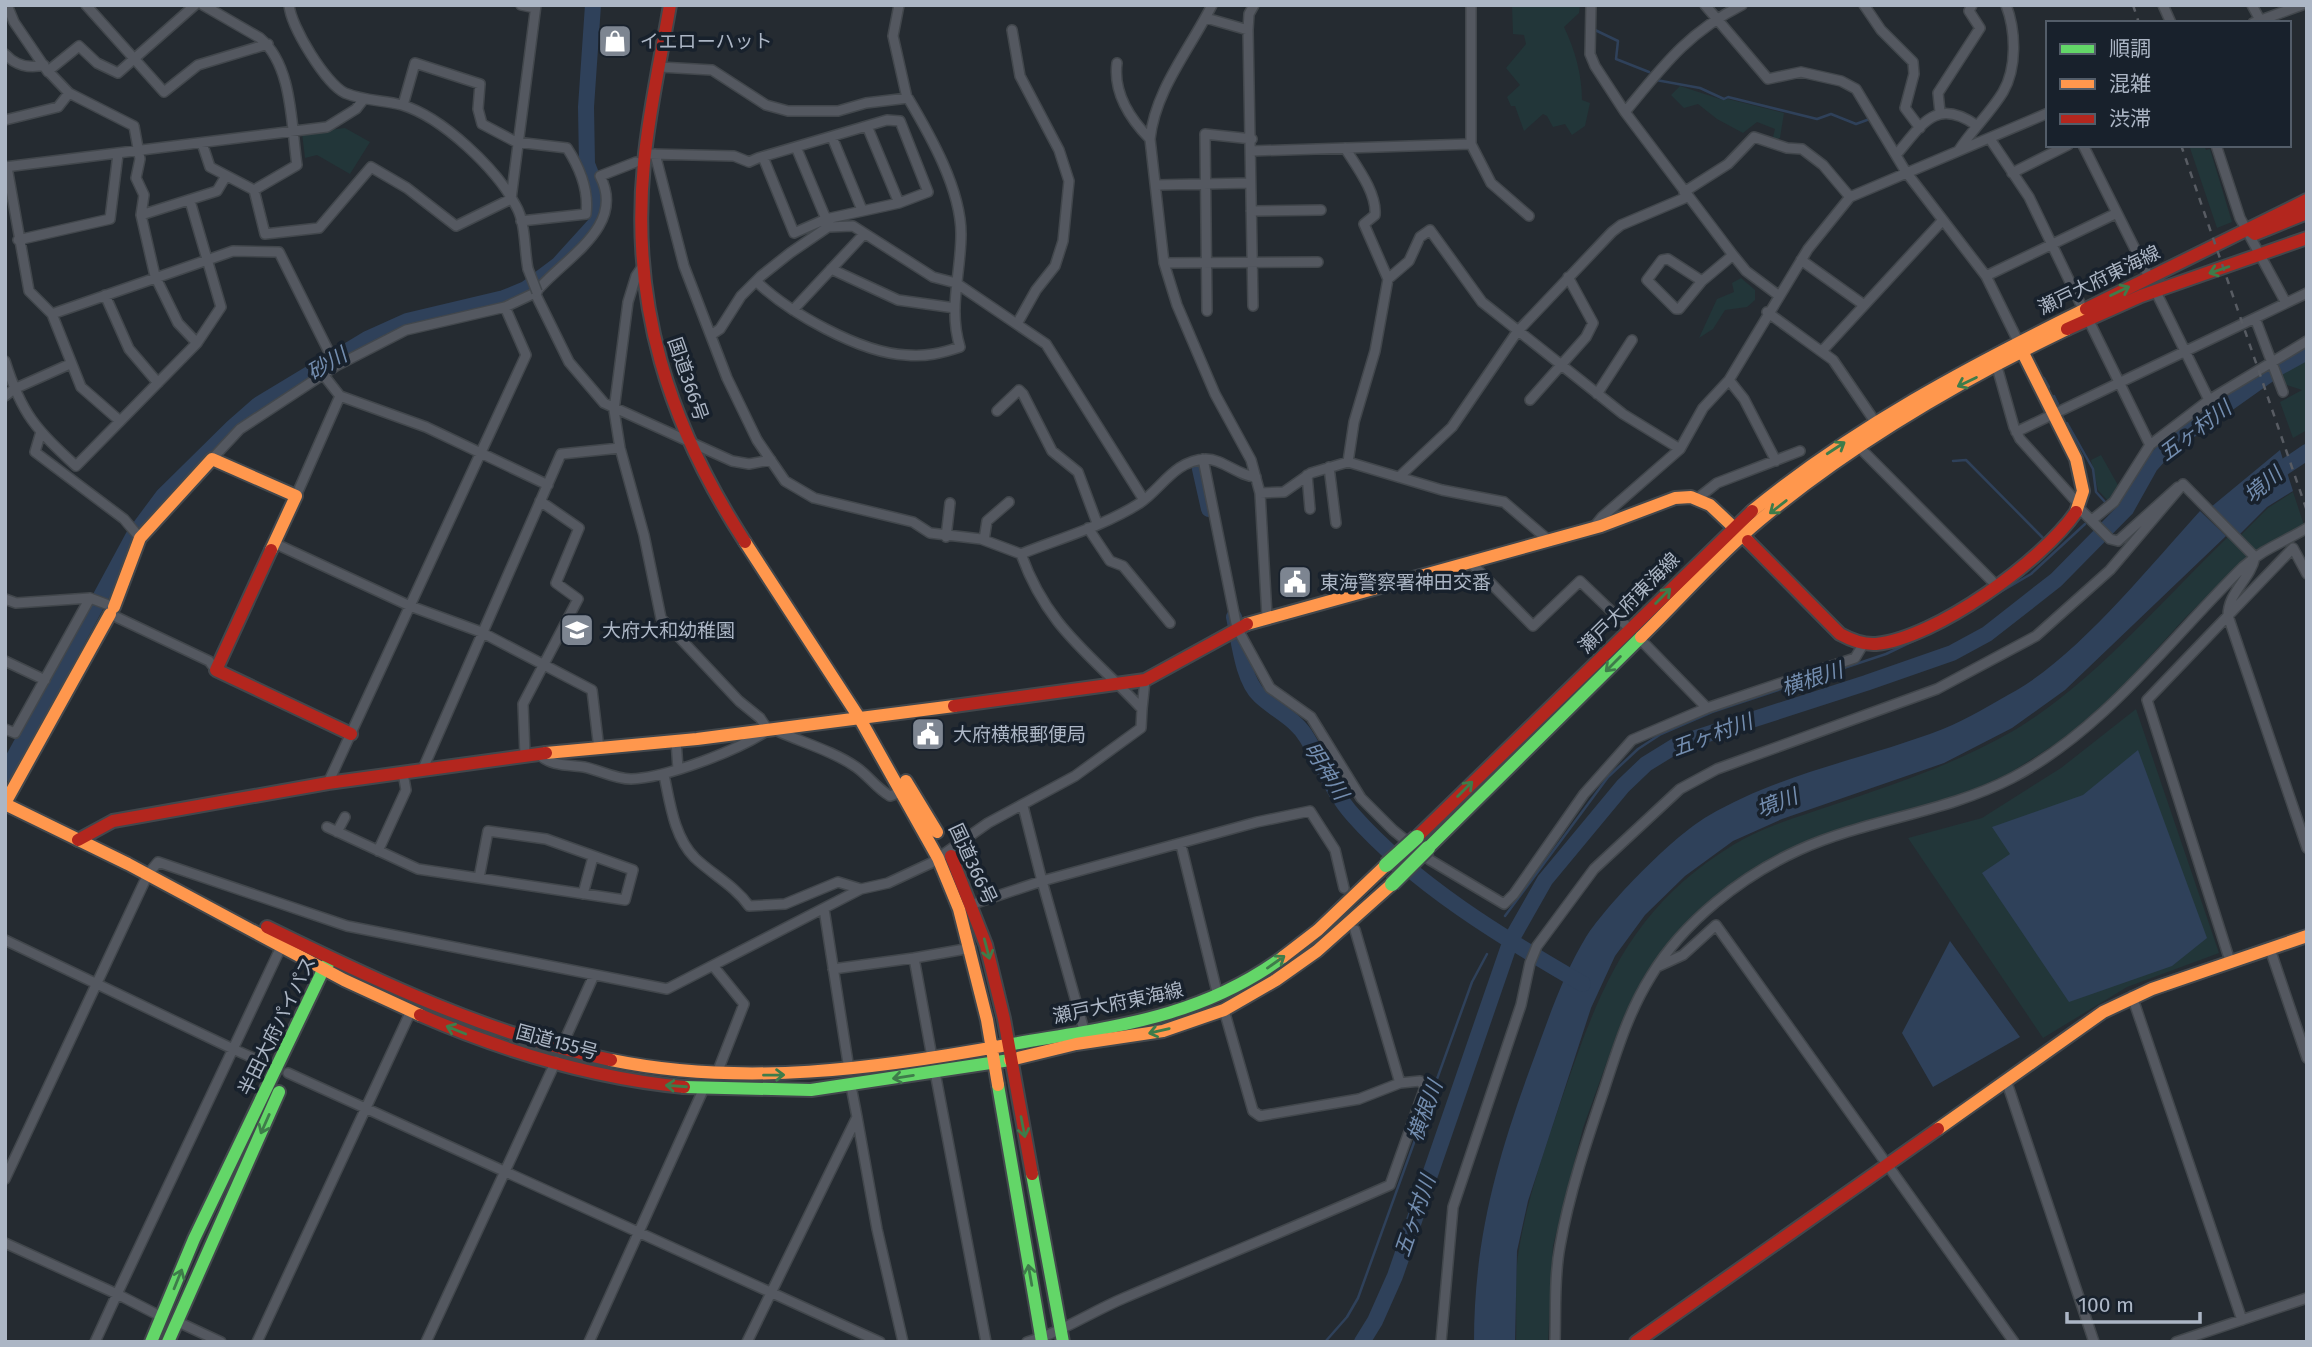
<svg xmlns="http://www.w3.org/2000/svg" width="2312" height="1347" font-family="'Fira Sans','Noto Sans JP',sans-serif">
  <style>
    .green { fill: #223639 }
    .water { fill: #2f415a }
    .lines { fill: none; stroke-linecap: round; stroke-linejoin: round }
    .stream { stroke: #2f415a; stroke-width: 2.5 }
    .river { stroke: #2f415a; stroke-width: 16 }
    .street-casing { stroke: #42474c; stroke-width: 12 }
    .fast-casing { stroke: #42474c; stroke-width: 16 }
    .slow-casing { stroke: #42474c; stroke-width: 16 }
    .jam-casing { stroke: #42474c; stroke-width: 16 }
    .street { stroke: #545860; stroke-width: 9 }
    .fast { stroke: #63d668; stroke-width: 12 }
    .slow { stroke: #ff974d; stroke-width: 12 }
    .jam { stroke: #b3261e; stroke-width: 12 }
    .rail { stroke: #585c63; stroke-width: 2.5; stroke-dasharray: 7 7; stroke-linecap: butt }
    .street-bridge-casing { stroke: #42474c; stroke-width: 12; stroke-linecap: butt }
    .fast-bridge-casing { stroke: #42474e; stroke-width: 18; stroke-linecap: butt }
    .street-bridge { stroke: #545860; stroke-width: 9 }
    .fast-bridge { stroke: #63d668; stroke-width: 14 }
    .oneway { stroke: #3e7c4a }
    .labels { text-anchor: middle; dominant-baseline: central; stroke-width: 7; stroke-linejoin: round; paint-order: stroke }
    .poi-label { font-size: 19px; fill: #acb6c5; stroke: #18212c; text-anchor: start }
    .street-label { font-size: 19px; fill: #acb6c5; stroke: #18212c }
    .water-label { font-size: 21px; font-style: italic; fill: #738daf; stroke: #18212c }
  </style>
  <rect width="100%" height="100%" fill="#252b31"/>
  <path class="green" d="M1512,5H1580L1579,13L1564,27C1575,50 1582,75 1582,100L1590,103L1585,126L1572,135L1565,124L1553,127L1547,116L1543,114L1524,131L1515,106H1511L1507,97L1520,85L1506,68L1526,44L1524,35L1513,34Z
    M1680,86L1723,100L1728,99L1784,113L1780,138L1772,141L1775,129L1757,122L1743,133L1717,119L1698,104L1684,108L1671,95Z
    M345,128L370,142L350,174L317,155L305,158L302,133Z
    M2189,145H2204L2206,150L2210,149L2232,222L2217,228Z
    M1741,278L1755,290V300L1747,307L1725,310L1713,329L1699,338L1717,299L1734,292L1732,283Z
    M2307,358V430L2293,438L2280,402L2302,390L2281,383L2278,377Z
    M2101,455L2119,487L2109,502L2098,490L2091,460Z
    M2293,492L2304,525L2253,551L2239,537L2268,508Z
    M2228,537L2248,556L2185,618L2115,695L2063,739L2010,773L1966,793L1820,837L1771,858L1718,897L1647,975L1622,1020L1583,1128L1553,1246L1548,1342H1516C1517,1312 1514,1278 1519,1249C1527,1200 1544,1151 1560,1104C1598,993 1627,910 1733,845C1764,826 1801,816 1836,804C1896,784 1957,763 2013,731C2095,682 2159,603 2228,537Z
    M2136,709L2219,953L2127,987L2043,1038L1908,838L1982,818L2061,768Z"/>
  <path class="water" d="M2280,450L2293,491L2267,507L2238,536L2211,507Z
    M2200,511L2226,536L2065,690L2012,728L1944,763L1782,819L1733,841L1685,876L1645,915L1615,956L1591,1008L1528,1201L1517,1251L1515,1342H1474C1474,1237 1498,1155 1534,1058C1549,1017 1563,975 1586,937C1609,902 1672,837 1708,816C1780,773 1866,759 1943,729C1968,719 1993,703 2017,690C2081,652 2149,567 2200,511Z
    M2138,750L2207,938L2172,966L2069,1002L1982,873L2010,854L1992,827L2083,795Z
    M1950,941L2020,1037L1933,1087L1902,1033Z"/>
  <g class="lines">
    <path class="stream" d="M1595,30L1618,41L1616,59L1649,72
      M1656,80L1700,88L1724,99L1728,97L1817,119L1831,114L1856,124L1867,120
      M2044,378L2049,387
      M2054,396L2058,404
      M2067,423L2093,469L2096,492L2106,503
      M1953,461L1966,460L2043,538
      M1505,916L1608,777L1638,749L1661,734L1712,712L1886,654L1934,631L2031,574L2085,524
      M1325,1342L1347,1317L1358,1298L1472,982L1487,954"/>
    <path class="river" d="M1200,469L1209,509
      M2268,478L2307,452
      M1234,617C1239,639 1242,679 1260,696C1276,711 1296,719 1307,738C1323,764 1332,792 1353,815C1414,884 1503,938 1583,984
      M5,774L134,535L163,496L233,427L258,405L367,339L407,321L504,298L526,289L558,265L596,223L600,197L587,164L586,107L593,5
      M1362,1342L1375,1321L1395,1276L1511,940L1545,880L1623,786L1646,764L1680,743L1866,683L1952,653L1987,634L2056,580L2126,509L2150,466L2168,446L2278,368L2307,352"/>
    <g class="street-casing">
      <path id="street" d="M7,5L14,22L48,72
        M86,5L164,92L198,65L268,44
        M195,5L118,73L97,63L79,46L48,71L69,93L134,126L140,159L136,178L144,195L141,215L155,276L178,323L197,343
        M203,5L260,38C293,66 291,125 297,165L254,190
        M289,5C291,27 326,84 345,93C364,101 383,100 402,105C442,117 497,169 516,206C526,223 524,249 528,269
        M521,5L535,8
        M899,5L893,36L907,98
        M1212,5C1190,49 1155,90 1150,139L1164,263L1177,305L1215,394L1251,460L1260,493L1267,616
        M1591,5L1590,54L1595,66L1625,112L1733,255L1746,271L1778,295
        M1705,5L1768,79L1801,72L1841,81L1856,89L1906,172L1986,276L2018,341
        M1864,5L1881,30L1913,62L1914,74L1905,108L1920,128
        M2163,5L2171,23
        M2252,5L2260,20
        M1206,18L1248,30
        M2253,23L2302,5
        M1012,30L1020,76L1059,150L1069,181L1063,241L1055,266L1036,290L1018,322
        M5,54C15,65 29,69 44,65
        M1117,63C1113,92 1130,119 1150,139
        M660,67L712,70L766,105L788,111H838L866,103L908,98C930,135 961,189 961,234C961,273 948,309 960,347C942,353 926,357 906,355C860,353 788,312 756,281
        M403,105L415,63L480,84L478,109L482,124L516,142L567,148C580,168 589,191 586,214L521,221
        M1625,112C1663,66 1687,33 1742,5
        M1940,112L1938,93L1980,28L1969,11L1972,5
        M5,120L58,107L69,93
        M867,126L899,203
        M832,137L862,210
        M1990,139L2029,197L2083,309
        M202,143L210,167L254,190L265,234L319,228L371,167L407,188L456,226L511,199
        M1471,144L1491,183L1529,216
        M2083,145L2149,277
        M2216,145L2240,218L2286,303
        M796,147L826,219
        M1345,148C1357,167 1377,193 1375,215L1364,224L1388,279
        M1959,150C1972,130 1991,112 2003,92C2017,68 2016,31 2006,5
        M1251,151L1471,144V5
        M651,154L734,156L749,162L758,158L887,120L900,121L928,192L899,203L826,219L794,233L763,157
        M655,154L684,266L727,378L757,440L785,481L814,498L913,522L930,533L981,539L1021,554C1048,629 1091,654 1142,709L1145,680
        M1896,155C1922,125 1935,97 1976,125
        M5,167L327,127L356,109L363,100
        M7,167L29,291L52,314L81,387L120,421
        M2012,173L2068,145
        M1156,185L1250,183
        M1684,192L1728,164L1754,137L1787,148L1802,149L1823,165L1850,197
        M511,199L536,5
        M1251,211L1321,210
        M141,215L217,191L226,176
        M18,240L110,219L118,154
        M1801,260L1864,305
        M1164,263L1318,262
        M831,269L898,300L955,308
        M1986,276L2117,213
        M1702,281L1668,259L1662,260L1647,280L1676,309H1679L1702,281L1733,255
        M2156,292L2209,400
        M535,293L569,362L604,403L732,461L749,464L771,460
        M535,293C562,259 627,228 600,176L636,162
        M105,295L129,349L158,383
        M1253,306L1248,30L1249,14L1254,5
        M793,310L864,234
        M1207,311L1205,134L1252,139
        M1767,312L1833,360L1876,423
        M52,314L233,251L279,252L336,366
        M2088,319L2150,445L2209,400L2307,341
        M711,335L720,329L741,296L761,276L790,253L828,227L853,226L933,277L956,283L1046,344L1144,500
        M1822,351L1943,220
        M5,361C22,415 36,429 76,466L197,343L221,307L190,201
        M1997,367L2014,427L2020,439L2074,499L2081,500
        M322,373L340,396L426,427L548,485
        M1729,380L1744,399L1776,461
        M2283,392L2255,318L2307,293
        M1597,394L1632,340
        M5,396L14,389L70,364
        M1530,400L1586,337L1593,323L1568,277
        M997,411L1019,390L1023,394L1052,451L1078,472L1097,523
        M2016,432L2255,318
        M40,435L35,452L124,519L140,538
        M1860,448L1996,585
        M212,459L240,429L336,366L406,330L505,307L537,292
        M1203,459L1237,628L1270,688L1311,717L1361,798L1393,830L1430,860L1504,904L1514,894L1584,794L1632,740L1707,708L1855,658L1864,643
        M1348,462L1354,422L1375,351L1388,279L1409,261L1420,237L1430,230L1482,302L1623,414L1680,449
        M1329,467L1336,523
        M1307,475L1310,509
        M1399,477L1452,427L1517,332L1612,232L1621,225L1687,197
        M2183,484L2255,557
        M1260,493L1284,492L1311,473L1348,462L1442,490L1504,502L1546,538
        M296,496L340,396
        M1698,498L1717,483L1800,451
        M2079,508L2110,539L2118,541L2178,487
        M2092,520L2114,502L2150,445
        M1088,528L1110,561L1123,566L1170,623
        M1593,528L1602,517L1680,449L1703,408L1729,380L1808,249L1850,197L2048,113
        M946,537L950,503
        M984,540L987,521L1009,502
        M274,543L410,606L481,632L592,690L599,749
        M1021,554C1061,538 1104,526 1140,503C1161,489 1175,460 1206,459C1223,459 1238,476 1256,477
        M2255,557C2250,580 2228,592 2228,616L2307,848
        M1470,562L1533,626L1580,581L1630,629
        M5,599L16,603L90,598L114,607L110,614L209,661L216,670
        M1639,638L1707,708
        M5,661L45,680
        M5,729L15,733L90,598
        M775,730C801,742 833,751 856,767C869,776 876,788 890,796L901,792
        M676,740L678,769
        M539,754C549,766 569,765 584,767C600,770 614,779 631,779C666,778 739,750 768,730L760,718L739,701L661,618L644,535L620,448L614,410L628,302L636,276L642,267
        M525,755L523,704L578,599L556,583L579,528L540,501
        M422,771L561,454L620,448
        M664,775C670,803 674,837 695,858C713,875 735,886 749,906L785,904L838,882L861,889
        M328,783L526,355L505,307
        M327,827L418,869L625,900L633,870L546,839L488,831L479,878
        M337,832L345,817
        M1181,845L1218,996
        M378,851L406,790L403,773
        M583,894L593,857
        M967,906L1042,881L1023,806
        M824,909L849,1069
        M5,940L233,1049L281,947
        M2270,949L2307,1058
        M914,958L971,948
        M2230,961L2147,700L2293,548L2307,574
        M1659,966L1683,955L1716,925L2014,1342
        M714,967L744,1004L717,1073
        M833,969L914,958L932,1057
        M2132,996L2242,1320
        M1224,1010L1253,1111L1260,1116L1359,1099L1400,1083L1355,930
        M1084,1030L1042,881L1257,822L1310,811L1335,850L1344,888
        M561,1048L594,975
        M935,1072L986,1342
        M288,1073L880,1342
        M2006,1080L2094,1342
        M857,1117L877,1229L903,1342
        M5,1179L148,874L158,862L347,926L667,989L861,889L888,883L931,863L988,823L1075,776L1141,728L1142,709
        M5,1243L117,1294L233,1049L278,1069
        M176,1321L221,1342
        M95,1342L117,1294L162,1317
        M257,1342L411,1011
        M426,1342L556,1061
        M589,1342L704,1088
        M747,1342L857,1117L851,1086
        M1027,1342C1062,1332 1091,1312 1124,1298C1213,1260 1302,1224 1390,1185L1425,1087L1420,1081L1400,1083
        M1441,1342L1453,1207L1521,1005L1530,963L1537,946L1594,869L1680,789L1717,769L1937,689L2036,636L2110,570L2183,484
        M1555,1342C1556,1311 1554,1277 1560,1246C1569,1194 1587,1140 1604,1090C1617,1050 1629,1011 1651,976C1684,921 1742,876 1799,850C1867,819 1945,813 2012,778C2105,729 2169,640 2243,567C2263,549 2286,541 2307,528
        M2176,1342L2307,1298"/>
    </g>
    <g class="fast-casing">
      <path id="fast" d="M1428,848L1641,637
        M1007,1045C1108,1027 1197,1020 1283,957
        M998,1085L1042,1342
        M684,1087L811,1090L1010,1060
        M1032,1174L1063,1342
        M151,1342L194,1239L324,968L331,960
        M168,1342L279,1092"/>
    </g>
    <g class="slow-casing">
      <path id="slow" d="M2019,345L2076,459L2083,491L2076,512
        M1752,511C1853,428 1970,366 2086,309
        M745,542L860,719L938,858L959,909L987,1020L998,1085
        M114,607L140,538L212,459L296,496L271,550
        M1247,624L1601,526L1675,498L1691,497L1710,505L1748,541
        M1641,637C1680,599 1717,556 1759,521C1851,444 1959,381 2067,329
        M546,753L697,739L954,706
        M906,781L937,832
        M5,803L110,614
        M5,804L128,864L344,980L420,1015
        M1283,957L1318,930L1386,865
        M611,1060C743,1087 876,1069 1007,1045
        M1010,1060L1076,1044L1163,1031L1224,1010L1276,980L1317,951L1392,884
        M1938,1129L2103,1012L2152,989L2307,936"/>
    </g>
    <g class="jam-casing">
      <path id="jam" d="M670,5C661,57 649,110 644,163C630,304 669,425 745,542
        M2251,231L2255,234L2307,213
        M2086,309L2307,200
        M2067,329L2141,296L2307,238
        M1748,541L1840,634C1851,640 1863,645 1876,644C1936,638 2042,561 2076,512
        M271,550L216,670L351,734
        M954,706L1145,680L1247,624
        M1417,837L1752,511
        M78,840L113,821L328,783L546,753
        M951,856L986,945L1004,1019L1032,1174
        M267,927C377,981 490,1035 611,1060
        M420,1015C505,1052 592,1078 684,1087
        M1636,1342L1938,1129"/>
    </g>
    <use href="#street" class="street"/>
    <use href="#fast" class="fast"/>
    <use href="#slow" class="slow"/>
    <use href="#jam" class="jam"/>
    <path class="rail" d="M2133,5L2139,23
      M2181,145L2307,511"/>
    <g class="street-bridge-casing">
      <path id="street-bridge" d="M528,269L537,292"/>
    </g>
    <g class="fast-bridge-casing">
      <path id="fast-bridge" d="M1386,865L1417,837
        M1392,884L1428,848"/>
    </g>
    <use href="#street-bridge" class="street-bridge"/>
    <use href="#fast-bridge" class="fast-bridge"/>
  </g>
  <defs><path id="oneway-shaft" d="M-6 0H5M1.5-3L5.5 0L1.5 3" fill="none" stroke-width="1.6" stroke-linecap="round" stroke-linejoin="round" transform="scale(1.75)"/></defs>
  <g class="oneway">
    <use href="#oneway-shaft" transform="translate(2219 270) rotate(161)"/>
    <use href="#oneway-shaft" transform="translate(2120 291) rotate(-26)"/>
    <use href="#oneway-shaft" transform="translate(1967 382) rotate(154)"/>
    <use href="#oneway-shaft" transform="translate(1836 448) rotate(-33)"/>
    <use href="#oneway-shaft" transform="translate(1778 507) rotate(142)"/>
    <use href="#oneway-shaft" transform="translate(1663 596) rotate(-45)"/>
    <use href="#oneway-shaft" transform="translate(1613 664) rotate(135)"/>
    <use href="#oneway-shaft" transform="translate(1465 789) rotate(-45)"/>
    <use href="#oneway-shaft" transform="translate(987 949) rotate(75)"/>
    <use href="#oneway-shaft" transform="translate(1276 962) rotate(-35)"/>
    <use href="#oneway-shaft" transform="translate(456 1030) rotate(-158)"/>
    <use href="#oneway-shaft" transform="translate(1159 1031) rotate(167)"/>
    <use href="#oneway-shaft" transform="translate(774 1075) rotate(-1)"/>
    <use href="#oneway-shaft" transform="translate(903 1077) rotate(171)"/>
    <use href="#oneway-shaft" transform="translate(676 1086) rotate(-176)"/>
    <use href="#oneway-shaft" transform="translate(265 1124) rotate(114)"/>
    <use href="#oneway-shaft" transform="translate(1023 1127) rotate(79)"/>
    <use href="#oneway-shaft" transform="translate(1030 1275) rotate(-100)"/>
    <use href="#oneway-shaft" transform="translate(178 1279) rotate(-68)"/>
  </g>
  <defs>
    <g id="shop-square" transform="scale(1.75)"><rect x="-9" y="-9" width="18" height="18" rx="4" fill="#7d8591" stroke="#18212c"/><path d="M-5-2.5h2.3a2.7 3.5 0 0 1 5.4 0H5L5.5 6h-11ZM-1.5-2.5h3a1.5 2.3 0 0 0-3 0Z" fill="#fff"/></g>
    <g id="civic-square" transform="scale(1.75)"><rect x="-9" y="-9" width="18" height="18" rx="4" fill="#7d8591" stroke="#18212c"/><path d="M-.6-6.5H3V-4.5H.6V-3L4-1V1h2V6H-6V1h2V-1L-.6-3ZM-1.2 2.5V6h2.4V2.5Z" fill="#fff"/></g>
    <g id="school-square" transform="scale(1.75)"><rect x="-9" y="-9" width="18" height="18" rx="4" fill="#7d8591" stroke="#18212c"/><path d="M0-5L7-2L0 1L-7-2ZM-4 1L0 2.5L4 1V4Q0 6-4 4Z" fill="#fff"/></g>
  </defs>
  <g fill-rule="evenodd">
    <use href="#shop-square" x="615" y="41"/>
    <use href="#civic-square" x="1295" y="582"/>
    <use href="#school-square" x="577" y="630"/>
    <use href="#civic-square" x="928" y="734"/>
  </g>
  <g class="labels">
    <g class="poi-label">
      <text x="640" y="41">イエローハット</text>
      <text x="1320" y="582">東海警察署神田交番</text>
      <text x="602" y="630">大府大和幼稚園</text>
      <text x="953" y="734">大府横根郵便局</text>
    </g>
    <g class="street-label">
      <text transform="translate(2099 280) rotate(-26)">瀬戸大府東海線</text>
      <text transform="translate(688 379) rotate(71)">国道366号</text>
      <text transform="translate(1629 603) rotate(-45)">瀬戸大府東海線</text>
      <text transform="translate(973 864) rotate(65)">国道366号</text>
      <text transform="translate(1118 1003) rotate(-12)">瀬戸大府東海線</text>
      <text transform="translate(277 1026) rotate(-64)">半田大府パイパス</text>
      <text transform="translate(557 1042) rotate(15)">国道155号</text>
    </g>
    <g class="water-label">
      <text transform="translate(327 364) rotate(-31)">砂川</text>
      <text transform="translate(2195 431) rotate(-37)">五ヶ村川</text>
      <text transform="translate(2263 485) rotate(-40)">境川</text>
      <text transform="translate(1812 679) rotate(-18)">横根川</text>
      <text transform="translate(1712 735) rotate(-20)">五ヶ村川</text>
      <text transform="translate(1326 771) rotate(58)">明神川</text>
      <text transform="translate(1777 803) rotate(-21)">境川</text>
      <text transform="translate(1425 1111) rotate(-70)">横根川</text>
      <text transform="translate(1415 1216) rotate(-71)">五ヶ村川</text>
    </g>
  </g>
  <rect width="2312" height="1347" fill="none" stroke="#acb6c5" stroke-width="14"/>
  <rect x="2046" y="21" width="245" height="126" fill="#18212c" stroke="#535d69" stroke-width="2"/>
  <rect x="2060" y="44" width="35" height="10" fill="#63d668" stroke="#535d69" stroke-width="2"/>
  <text x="2109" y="56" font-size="21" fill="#acb6c5">順調</text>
  <rect x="2060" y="79" width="35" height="10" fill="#ff974d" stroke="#535d69" stroke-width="2"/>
  <text x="2109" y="91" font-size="21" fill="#acb6c5">混雑</text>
  <rect x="2060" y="114" width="35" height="10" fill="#b3261e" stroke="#535d69" stroke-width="2"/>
  <text x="2109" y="126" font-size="21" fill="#acb6c5">渋滞</text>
  <path d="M2067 1312v10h133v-10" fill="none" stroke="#acb6c5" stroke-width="3.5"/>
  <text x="2078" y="1312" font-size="21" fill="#acb6c5" stroke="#18212c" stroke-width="5" paint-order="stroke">100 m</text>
</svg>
